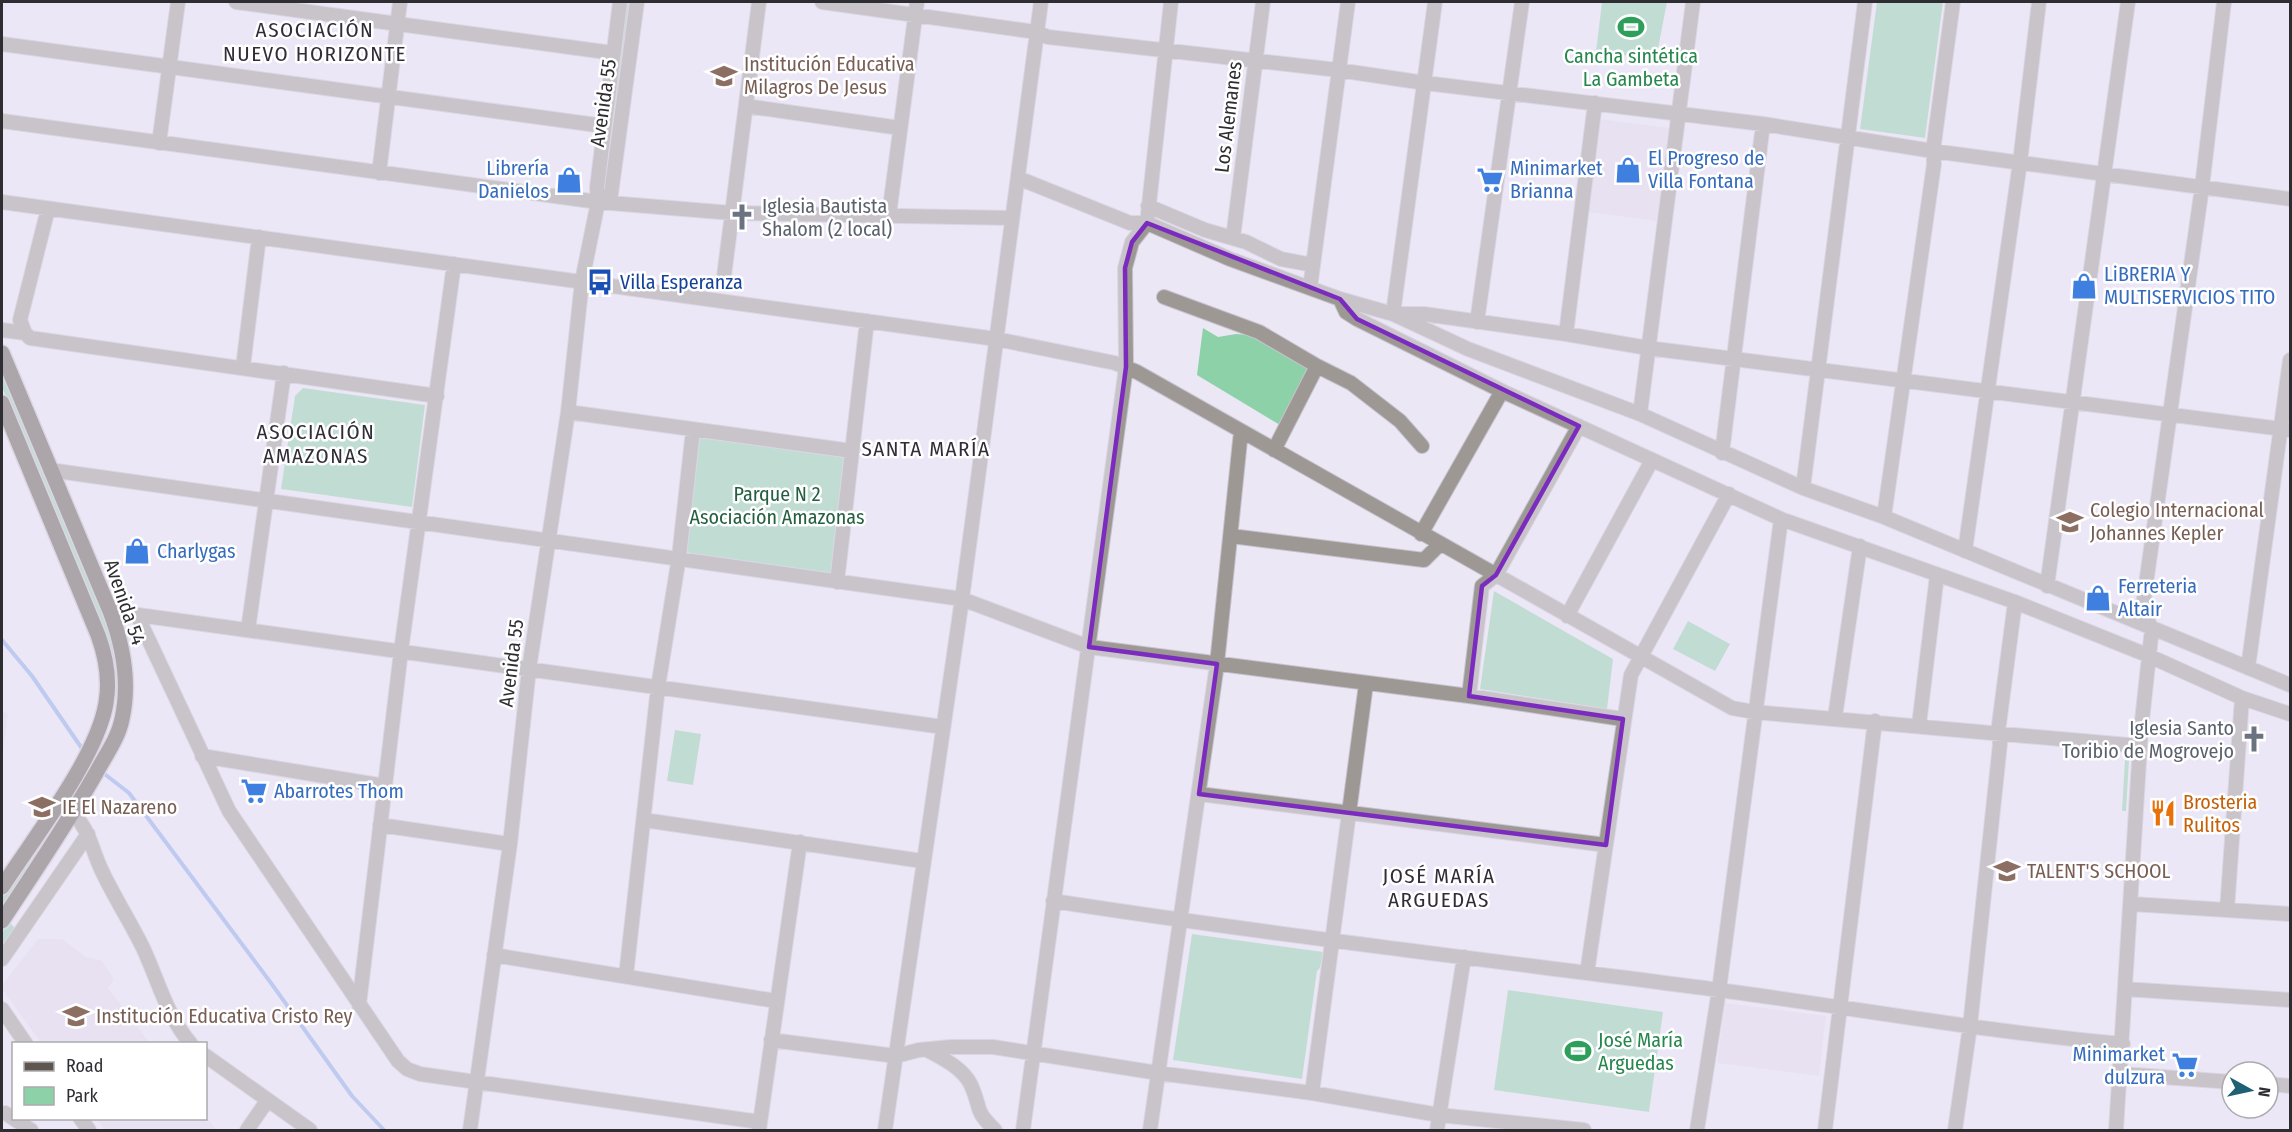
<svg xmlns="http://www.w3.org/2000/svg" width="2292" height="1132" font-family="'Fira Sans Condensed',sans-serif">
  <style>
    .built { fill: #e1daee }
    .green { fill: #8dd1a8 }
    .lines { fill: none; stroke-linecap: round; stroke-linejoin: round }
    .stream { stroke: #85a6e9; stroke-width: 4 }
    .minor-casing { stroke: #c6c2ce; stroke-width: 16 }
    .major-casing { stroke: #c6c2ce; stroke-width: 18 }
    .minor { stroke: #9d9894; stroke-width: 14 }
    .major { stroke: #5e554e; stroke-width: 15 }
    .marked { fill: none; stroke: #7b2cbf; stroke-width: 4.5; stroke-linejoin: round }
    .labels { text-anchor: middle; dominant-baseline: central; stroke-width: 5; stroke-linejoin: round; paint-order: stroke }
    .leisure-label { font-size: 20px; fill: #27864d; stroke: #fff }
    .education-label { font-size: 20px; fill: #785e54; stroke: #fff; text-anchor: start }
    .street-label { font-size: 20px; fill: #2e2d32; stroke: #fff }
    .shop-label { font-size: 20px; fill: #366cbe; stroke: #fff; text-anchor: start }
    .worship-label { font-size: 20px; fill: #5b616d; stroke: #fff; text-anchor: start }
    .transit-label { font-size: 20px; fill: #164399; stroke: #fff; text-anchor: start }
    .park-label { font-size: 20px; fill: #245f40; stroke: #fff }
    .food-label { font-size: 20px; fill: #c56008; stroke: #fff; text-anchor: start }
    .neighbourhood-label { font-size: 21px; letter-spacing: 1.5px; fill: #312d38; stroke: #fff }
  </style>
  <rect width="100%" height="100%" fill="#ece7f5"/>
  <path class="built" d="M1599,119L1669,128L1657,221L1587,212Z
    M2,710L8,714L2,760Z
    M38,939H62L86,957L101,960L114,979L108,988L150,1043H41L2,989V985Z
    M1725,1003L1826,1016L1819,1076L1717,1063Z
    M206,1116L216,1130H105L96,1119L206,1118Z"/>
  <path class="green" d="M625,2H631L607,186L602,185Z
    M1602,2H1667L1656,59L1596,52Z
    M1877,2H1943L1925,138L1860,129Z
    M1203,328L1218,337L1236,334L1249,335L1308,369L1280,425L1197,375Z
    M2,370L111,631L117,654V694H113L74,562L2,387Z
    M303,388L425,405L412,507L281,489L295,396Z
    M699,434L846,455L832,575L684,552Z
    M1494,591L1613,659L1607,709L1480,689Z
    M1688,621L1730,644L1715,671L1673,649Z
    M675,730L701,734L693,785L667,781Z
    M2125,760H2129L2126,811H2122Z
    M61,812L63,816L2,911V898L56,815Z
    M9,922L16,929L2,950V933Z
    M1192,934L1323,952L1320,968L1317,971L1302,1079L1173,1060Z
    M1508,990L1663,1012L1649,1112L1494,1090Z"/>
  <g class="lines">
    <path class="stream" d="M2,640L32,676L83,750
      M102,772L129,793L271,983L352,1096L384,1130"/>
    <g class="minor-casing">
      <path id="minor" d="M236,2L613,53
        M822,2L1036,32L1048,37L1338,70L1425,83L1763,124L1933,151L2290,199
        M1435,2L1393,314H1424L1566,334L1648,348L2290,430
        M2,44L604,126
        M746,106L900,128
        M2,121L598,202L732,213L1012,218
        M159,143L178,2
        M379,173L400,2
        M1018,178L1130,223H1147L1230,259L1340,299L1393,314L1468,349L1640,414L1803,488L1884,517L2290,685
        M2,202L996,339L1115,363L1137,372L1732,708L1754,712L2140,746
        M598,202L611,194L637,2
        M1148,206L1205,230L1246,242L1281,259L1313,265
        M889,215L917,2
        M1233,238L1263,2
        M723,284L759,2
        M1310,288L1348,2
        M1164,297L1259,332L1317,366L1351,383L1400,421L1422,446
        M1340,299L1346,312L1357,319L1502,391L1781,519L2015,602L2147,655L2242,698L2290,714
        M1477,322L1522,2
        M2,330L25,333L30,338L437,396
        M25,333L20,320L48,209
        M1566,334L1595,103
        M243,367L259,237
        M568,412L852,451
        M1640,414L1693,2
        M1274,450L1317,366
        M1722,453L1763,124
        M50,470L962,599L1089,647L1469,696L1623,719
        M1803,488L1865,2
        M1884,517L1934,164L1933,151L1953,2
        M1421,534L1502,391
        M1231,536L1424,560L1440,544
        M1965,551L2020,162L2039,2
        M837,582L867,321
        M2047,586L2128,2
        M110,611L943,727
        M137,615L229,811L398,1061L407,1069L420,1074L760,1122
        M1567,616L1652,460
        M248,630L284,373
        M2248,668L2290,360
        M1469,696L1482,586L1496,575L1579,426
        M1835,717L1860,546
        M1919,725L1937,575
        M202,756L385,786
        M1199,794L1606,845
        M73,813C90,831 91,847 101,869C114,897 131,923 144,950C159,983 167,1016 191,1044
        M644,820L922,861
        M380,825L510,844
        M1053,901C1274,935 1497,961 1719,990C1854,1008 1987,1032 2123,1044
        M2132,904L2290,914
        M2227,910L2242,698
        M494,955L776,1001
        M2,959L88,834
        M1587,973L1631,675L1729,494
        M626,976L658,687L679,557L693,430
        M2125,989L2290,1000
        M359,1005L401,651L454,264
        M2,1009L26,1044
        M771,1040L896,1056L919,1050L951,1047H993L1158,1073L1312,1093L1439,1115L1584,1130
        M927,1050C942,1058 963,1068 971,1085C982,1109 973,1109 995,1130
        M206,1056L310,1130
        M2121,1074L2232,1082
        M2268,1084L2290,1086
        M1312,1093L1366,684
        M5,1113L31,1130
        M80,1118L89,1130
        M247,1130L267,1101
        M470,1130L510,844L529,669L568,412L582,281L598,202L597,187L620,2
        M759,1130L800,842
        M885,1130L962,599L1041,2
        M1023,1130L1126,367L1125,268L1132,242L1147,223L1171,2
        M1150,1130L1217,664L1241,431
        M1437,1130L1464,957
        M1697,1130L1719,990L1781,519
        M1825,1130L1875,721
        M1955,1130L1970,1026L2000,744L1998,732L2015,602
        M2116,1130L2141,730L2152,628L2142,612L2202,187L2224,2"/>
    </g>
    <g class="major-casing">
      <path id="major" d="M2,353L110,611C123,645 130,683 122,719C118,739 105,756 96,773C67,824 34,872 2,921
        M2,403L98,635C106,657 110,680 106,703C97,758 33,839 2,887"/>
    </g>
    <use href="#minor" class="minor"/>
    <use href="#major" class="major"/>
  </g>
  <path d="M0 0H2292V1132H0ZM1147,223L1340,299L1357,319L1579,426L1496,575L1482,586L1469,696L1623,719L1606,845L1199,794L1217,664L1089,647L1126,367L1125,268L1132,242Z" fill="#ece7f5" fill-opacity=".55" fill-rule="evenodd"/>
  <path class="marked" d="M1147,223L1340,299L1357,319L1579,426L1496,575L1482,586L1469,696L1623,719L1606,845L1199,794L1217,664L1089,647L1126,367L1125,268L1132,242Z"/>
  <defs>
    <g id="stadium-bare" transform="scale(2.07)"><path d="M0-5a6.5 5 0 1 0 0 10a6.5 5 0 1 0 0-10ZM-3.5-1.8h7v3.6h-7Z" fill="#2e9e5b" stroke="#fff" stroke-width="2.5" paint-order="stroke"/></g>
    <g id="school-bare" transform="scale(2.07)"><path d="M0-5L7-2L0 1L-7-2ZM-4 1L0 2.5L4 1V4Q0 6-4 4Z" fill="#8d6e63" stroke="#fff" stroke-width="2.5" paint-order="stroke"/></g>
    <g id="shop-bare" transform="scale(2.07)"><path d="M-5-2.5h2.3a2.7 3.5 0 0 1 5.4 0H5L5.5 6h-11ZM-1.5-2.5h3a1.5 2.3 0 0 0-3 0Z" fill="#3f7fe0" stroke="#fff" stroke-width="2.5" paint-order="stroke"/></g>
    <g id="supermarket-bare" transform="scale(2.07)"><path d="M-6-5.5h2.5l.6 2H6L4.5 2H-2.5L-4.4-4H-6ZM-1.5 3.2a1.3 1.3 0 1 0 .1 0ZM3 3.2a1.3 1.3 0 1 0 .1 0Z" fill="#3f7fe0" stroke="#fff" stroke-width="2.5" paint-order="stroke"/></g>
    <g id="church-bare" transform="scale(2.07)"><path d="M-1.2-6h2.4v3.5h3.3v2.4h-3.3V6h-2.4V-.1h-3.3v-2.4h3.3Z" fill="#6b7280" stroke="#fff" stroke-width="2.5" paint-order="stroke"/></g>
    <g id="bus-bare" transform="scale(2.07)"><path d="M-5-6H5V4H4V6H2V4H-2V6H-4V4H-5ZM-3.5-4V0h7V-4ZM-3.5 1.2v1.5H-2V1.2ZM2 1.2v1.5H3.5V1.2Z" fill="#1a4fb4" stroke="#fff" stroke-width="2.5" paint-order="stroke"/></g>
    <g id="restaurant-bare" transform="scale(2.07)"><path d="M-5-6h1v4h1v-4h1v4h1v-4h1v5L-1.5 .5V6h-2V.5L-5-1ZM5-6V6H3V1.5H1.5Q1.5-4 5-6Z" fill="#e8710a" stroke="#fff" stroke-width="2.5" paint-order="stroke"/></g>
  </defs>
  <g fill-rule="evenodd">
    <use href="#stadium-bare" x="1631" y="27"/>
    <use href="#school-bare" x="724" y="76"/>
    <use href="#shop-bare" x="1628" y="170"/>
    <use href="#shop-bare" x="569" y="180"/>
    <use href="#supermarket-bare" x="1490" y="180"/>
    <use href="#church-bare" x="742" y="217"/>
    <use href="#bus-bare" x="600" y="282"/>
    <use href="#shop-bare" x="2084" y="286"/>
    <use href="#school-bare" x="2070" y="522"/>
    <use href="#shop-bare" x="137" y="551"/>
    <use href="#shop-bare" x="2098" y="598"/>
    <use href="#church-bare" x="2254" y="739"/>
    <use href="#supermarket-bare" x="254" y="791"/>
    <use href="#school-bare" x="42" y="807"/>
    <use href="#restaurant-bare" x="2163" y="813"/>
    <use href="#school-bare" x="2007" y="871"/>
    <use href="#school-bare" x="76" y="1016"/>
    <use href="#stadium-bare" x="1578" y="1051"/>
    <use href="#supermarket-bare" x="2185" y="1065"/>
  </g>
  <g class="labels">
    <g class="leisure-label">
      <text x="1631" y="56">Cancha sintética<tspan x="1631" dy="23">La Gambeta</tspan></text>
      <text x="1598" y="1040" text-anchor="start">José María<tspan x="1598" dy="23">Arguedas</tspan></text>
    </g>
    <g class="education-label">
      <text x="744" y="64">Institución Educativa<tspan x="744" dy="23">Milagros De Jesus</tspan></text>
      <text x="2090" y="510">Colegio Internacional<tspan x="2090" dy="23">Johannes Kepler</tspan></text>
      <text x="62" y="807">IE El Nazareno</text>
      <text x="2027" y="871">TALENT'S SCHOOL</text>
      <text x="96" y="1016">Institución Educativa Cristo Rey</text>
    </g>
    <g class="street-label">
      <text transform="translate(603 103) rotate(-82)">Avenida 55</text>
      <text transform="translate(1228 117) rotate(-83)">Los Alemanes</text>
      <text transform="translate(125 602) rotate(71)">Avenida 54</text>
      <text transform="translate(511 663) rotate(-83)">Avenida 55</text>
    </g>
    <g class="shop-label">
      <text x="1648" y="158">El Progreso de<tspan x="1648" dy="23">Villa Fontana</tspan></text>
      <text x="549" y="168" text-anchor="end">Librería<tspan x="549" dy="23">Danielos</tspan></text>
      <text x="1510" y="168">Minimarket<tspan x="1510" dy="23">Brianna</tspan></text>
      <text x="2104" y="274">LiBRERIA Y<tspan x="2104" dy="23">MULTISERVICIOS TITO</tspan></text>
      <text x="157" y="551">Charlygas</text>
      <text x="2118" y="586">Ferreteria<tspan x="2118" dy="23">Altair</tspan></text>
      <text x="274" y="791">Abarrotes Thom</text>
      <text x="2165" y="1054" text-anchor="end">Minimarket<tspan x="2165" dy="23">dulzura</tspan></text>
    </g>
    <g class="worship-label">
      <text x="762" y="206">Iglesia Bautista<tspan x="762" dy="23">Shalom (2 local)</tspan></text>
      <text x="2234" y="728" text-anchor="end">Iglesia Santo<tspan x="2234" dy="23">Toribio de Mogrovejo</tspan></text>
    </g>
    <g class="transit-label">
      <text x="620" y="282">Villa Esperanza</text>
    </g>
    <g class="park-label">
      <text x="777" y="494">Parque N 2<tspan x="777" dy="23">Asociación Amazonas</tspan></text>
    </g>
    <g class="food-label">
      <text x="2183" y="802">Brosteria<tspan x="2183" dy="23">Rulitos</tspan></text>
    </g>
    <g class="neighbourhood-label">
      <text x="315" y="30">ASOCIACIÓN<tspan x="315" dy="24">NUEVO HORIZONTE</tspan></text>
      <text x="316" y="432">ASOCIACIÓN<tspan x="316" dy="24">AMAZONAS</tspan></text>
      <text x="926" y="449">SANTA MARÍA</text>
      <text x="1439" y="876">JOSÉ MARÍA<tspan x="1439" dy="24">ARGUEDAS</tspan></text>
    </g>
  </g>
  <rect width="2292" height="1132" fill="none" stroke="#2e2d32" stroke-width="6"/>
  <rect x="12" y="1042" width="195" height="78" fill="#ffffff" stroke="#ababad" stroke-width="1.5"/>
  <rect x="24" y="1062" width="30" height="9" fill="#5e554e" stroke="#ababad" stroke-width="1.5"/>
  <text x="66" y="1072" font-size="18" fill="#2e2d32">Road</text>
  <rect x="24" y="1087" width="30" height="18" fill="#8dd1a8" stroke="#ababad" stroke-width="1.5"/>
  <text x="66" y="1102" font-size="18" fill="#2e2d32">Park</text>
  <g transform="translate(2250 1090) rotate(98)"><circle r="28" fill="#ffffff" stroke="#ababad" stroke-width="1.5"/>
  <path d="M0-4.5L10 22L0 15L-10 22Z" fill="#1f6074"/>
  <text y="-9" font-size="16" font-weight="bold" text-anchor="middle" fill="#2e2d32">N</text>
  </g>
</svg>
